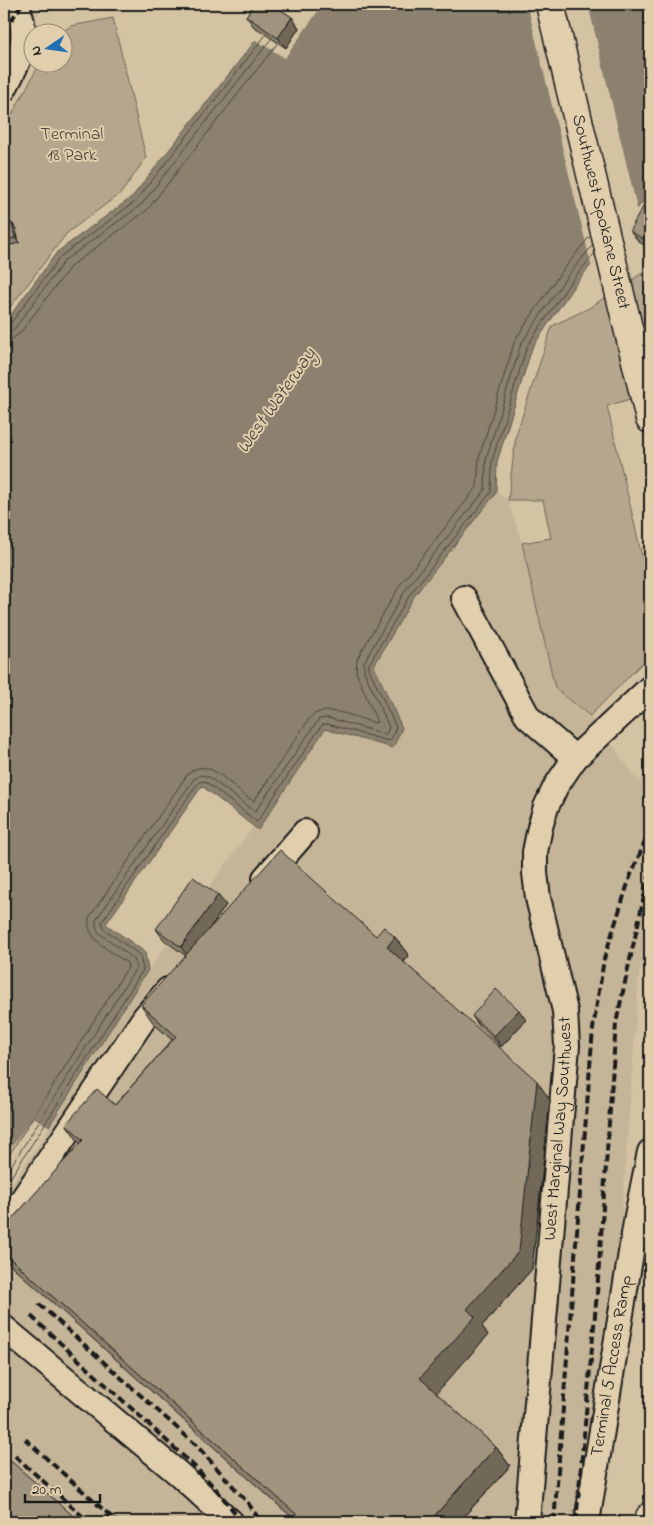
<svg xmlns="http://www.w3.org/2000/svg" width="654" height="1526" font-family="'Indie Flower',sans-serif">
  <style>
    .built { fill: #c5b598 }
    .green { fill: #b5a78d; stroke: #686254 }
    .water { fill: #8b816e; stroke: #5f594d }
    .pier { fill: #d4c3a3 }
    .lines { fill: none; stroke-linecap: round; stroke-linejoin: round }
    .shore { stroke: #48443d; stroke-width: 1 }
    .minor-casing { stroke: #1c1c1c; stroke-width: 28 }
    .major-casing { stroke: #1c1c1c; stroke-width: 31 }
    .minor { stroke: #e0ceac; stroke-width: 24 }
    .major { stroke: #e0ceac; stroke-width: 28 }
    .rail { stroke: #1c1c1c; stroke-width: 4; stroke-dasharray: 8 4; stroke-linecap: butt }
    .wall { fill: #8a7f6c; stroke: #1c1c1c }
    .shaded-wall { fill: #716858; stroke: #1c1c1c }
    .building { fill: #a1947e; stroke: #1c1c1c }
    .labels { text-anchor: middle; dominant-baseline: central; stroke-width: 4; stroke-linejoin: round; paint-order: stroke }
    .park-label { font-size: 18px; fill: #423f38; stroke: #e0ceac }
    .street-label { font-size: 18px; fill: #1c1c1c; stroke: #e0ceac }
    .water-label { font-size: 19px; font-style: italic; fill: #433f39; stroke: #e0ceac }
  </style>
  <rect width="100%" height="100%" fill="#d4c3a3"/>
  <filter id="ink" filterUnits="userSpaceOnUse"><feTurbulence type="fractalNoise" baseFrequency=".02" numOctaves="2"/><feDisplacementMap in="SourceGraphic" scale="10" xChannelSelector="R" yChannelSelector="G"/><feConvolveMatrix kernelMatrix="1 2 1 2 8 2 1 2 1" color-interpolation-filters="sRGB"/></filter>
  <g filter="url(#ink)">
    <path class="built" d="M4,4H44L4,62Z
      M496,493L508,500L522,543L555,688L590,716L640,782L650,763V933L639,975L600,1522H4V1197L148,970L325,729L374,667L415,595Z"/>
    <path class="green" d="M113,18L146,158L121,193L67,233L4,315V129L40,63L62,62V32L71,26Z
      M650,268V393L607,406L650,591V655L590,716L555,688L522,543L551,538L543,500H508L516,435L552,326L589,308Z"/>
    <path class="water" d="M281,4H650V193L574,286L532,348L497,462L496,493L415,595L374,666L402,728L393,748L325,729L258,830L202,786L106,924L145,952L148,970L4,1197V324L57,252L132,197L259,36Z"/>
    <path class="pier" d="M278,4H323L285,58L254,39Z
      M527,4H588L638,212L592,268Z
      M33,1117L50,1127L4,1197V1158Z"/>
    <g class="lines">
      <path class="shore" d="M4,327L10,324L61,256L136,201L265,36
        M4,333L10,332L15,328L65,260L141,205L271,39
        M4,340L12,339L20,333L71,266L147,210L277,44
        M4,1163L128,967L127,963C113,952 85,940 89,918L187,775C210,751 234,793 254,801L309,719C323,701 356,718 375,723L377,722L356,672L357,659L400,585L477,487L479,458L515,340L559,275L590,236
        M4,1177L136,968L134,959L98,932L96,926V920L194,779L201,775L209,777L255,812L319,719L328,718L385,734L387,733L389,727L364,671V662L406,589L485,490L486,459L521,344L565,279L593,245
        M4,1188L143,970L140,955L104,929L102,922L198,783L202,781L206,782L257,822L322,725L327,724L388,741L391,740L396,727L369,669V664L411,593L491,492L492,461L527,346L570,283L595,253"/>
      <g class="minor-casing">
        <g id="minor">
          <path d="M4,89C16,66 27,49 22,22C20,16 19,10 16,4"/>
          <path d="M464,598L528,717L575,758"/>
          <path d="M265,878L305,832"/>
          <path d="M4,1227L145,1017L168,990"/>
          <path d="M4,1328L179,1474L231,1522"/>
          <path id="s1" d="M527,1522L567,1046L565,1011L538,898L535,873V852L540,827L546,807L556,786L575,758L650,688"/>
          <path id="s2" d="M587,1522L637,1216L650,1152"/>
        </g>
      </g>
      <g class="major-casing">
        <g id="major">
          <path id="s3" d="M550,4L650,419"/>
          <path d="M650,1522V1517"/>
        </g>
      </g>
      <use href="#minor" class="minor"/>
      <use href="#major" class="major"/>
      <path class="rail" d="M4,31L22,4
        M39,1304L196,1445L248,1503L261,1522
        M31,1316L194,1466L216,1489L242,1522
        M25,1439L117,1522
        M15,1456L89,1522
        M554,1522L593,1029L604,959L630,877L650,830
        M576,1522L597,1293L616,1023L647,883L650,874"/>
    </g>
    <path class="wall" d="M246,16L292,17L299,28L286,48L253,26Z
      M650,212V249L639,242L631,232Z
      M12,223L16,229L19,243L4,247V225Z
      M226,905L207,932L376,936L395,937L409,956L404,962L550,1100L532,1269L482,1326L488,1335L436,1393L496,1447L510,1466L459,1522H297L4,1259V1228L80,1144L66,1124L115,1105L172,1040L154,1024L141,1005L186,956L164,940L156,929Z
      M472,1016L526,1020L501,1047L479,1026Z"/>
    <path class="shaded-wall" d="M292,17L299,28L286,48L278,38Z
      M12,223L16,229L19,243L15,238Z
      M218,895L226,905L189,958L181,947Z
      M395,937L409,956L400,966L387,947Z
      M519,1010L526,1020L501,1047L494,1036Z
      M537,1081L550,1100L532,1269L482,1326L488,1335L433,1397L420,1378L467,1309Z
      M496,1447L510,1466L459,1522H429Z"/>
    <path class="building" d="M254,4H272L292,17L278,38L246,16Z
      M643,207L650,212V243L631,232V228Z
      M12,223L15,238L4,240V225Z
      M280,850L376,936L384,927L395,937L387,947L537,1081L519,1251L467,1309L475,1317L420,1378L496,1447L429,1522H305L4,1253V1228L83,1140L66,1124L97,1089L115,1105L176,1036L141,1005Z
      M193,877L218,895L181,947L156,929Z
      M496,989L519,1010L494,1036L472,1016Z
      M4,1455L80,1522H4Z"/>
  </g>
  <g class="labels">
    <g class="park-label">
      <text x="72" y="135">Terminal<tspan x="72" dy="21">18 Park</tspan></text>
    </g>
    <g class="street-label">
      <text stroke="none"><textPath href="#s3" startOffset="214">Southwest Spokane Street</textPath></text>
      <text stroke="none"><textPath href="#s1" startOffset="395">West Marginal Way Southwest</textPath></text>
      <text stroke="none"><textPath href="#s2" startOffset="158">Terminal 5 Access Ramp</textPath></text>
    </g>
    <g class="water-label">
      <text transform="translate(277 401) rotate(-55)">West Waterway</text>
    </g>
  </g>
  <rect width="654" height="1526" fill="none" stroke="#e0ceac" stroke-width="20"/>
  <rect x="10" y="10" width="634" height="1506" fill="none" stroke="#1c1c1c" stroke-width="2" filter="url(#ink)"/>
  <g transform="translate(48 48) rotate(257)"><circle r="24" fill="#e0ceac" stroke="#928772"/>
  <path d="M0-4L9 19L0 12L-9 19Z" fill="#1f6fb2"/>
  <text y="-8" font-size="14" font-weight="bold" text-anchor="middle" fill="#1c1c1c">N</text>
  </g>
  <path d="M25 1494v8h75v-8" fill="none" stroke="#1c1c1c" stroke-width="2.5"/>
  <text x="32" y="1494" font-size="15" fill="#1c1c1c" stroke="#e0ceac" stroke-width="4" paint-order="stroke">20 m</text>
</svg>
